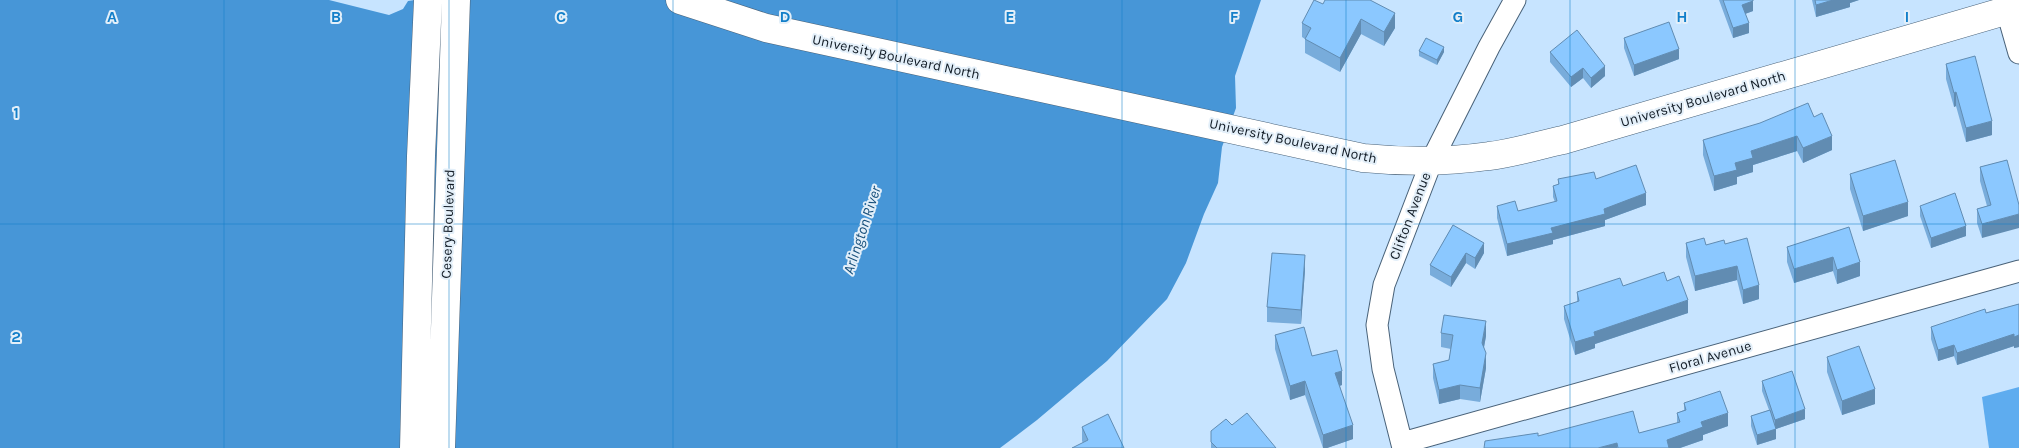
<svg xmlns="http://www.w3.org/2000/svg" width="2019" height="448" font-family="Karla,sans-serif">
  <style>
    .forest { fill: #5eacef }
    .water { fill: #4796d7 }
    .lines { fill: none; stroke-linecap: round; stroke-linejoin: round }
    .street-casing { stroke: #496279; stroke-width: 23 }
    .secondary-casing { stroke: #496279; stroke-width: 29 }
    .primary-casing { stroke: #496279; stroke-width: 29 }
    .street { stroke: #fff; stroke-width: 21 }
    .secondary { stroke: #fff; stroke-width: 28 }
    .primary { stroke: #fff; stroke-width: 28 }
    .wall { fill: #78acdb }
    .shaded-wall { fill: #618cb2 }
    .building { fill: #8bc8ff; stroke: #618cb2 }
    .grid { fill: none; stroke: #137fc9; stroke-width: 1; stroke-opacity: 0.55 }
    .labels { text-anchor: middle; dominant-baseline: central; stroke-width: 4; stroke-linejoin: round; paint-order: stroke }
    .street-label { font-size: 14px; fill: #111b25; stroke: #e3eff9 }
    .water-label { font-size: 15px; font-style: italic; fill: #154e7a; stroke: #e3eff9 }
    .grid-label { font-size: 16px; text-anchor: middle; font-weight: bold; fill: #137fc9; stroke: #e3eff9; stroke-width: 4; stroke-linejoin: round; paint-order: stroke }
  </style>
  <rect width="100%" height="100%" fill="#c7e4ff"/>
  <path class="forest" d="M2019,387V448H1989L1982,397Z"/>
  <path class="water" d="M0,0H329L389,15L403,9L408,1L415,0H1261L1235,76L1236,108L1222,147L1218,183L1204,214L1186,263L1167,299L1107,361L1037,420L1000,448H0Z"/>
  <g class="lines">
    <g class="street-casing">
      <path id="street" d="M2007,0V11L2019,53
        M1402,443L2019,271
        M1403,448L1383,369L1377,325L1384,285L1432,160L1489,47L1515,0"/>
    </g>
    <g class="secondary-casing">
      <path id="secondary" d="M414,448L421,156L428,0
        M441,448L456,0"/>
    </g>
    <g class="primary-casing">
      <path id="primary" d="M680,0L766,28L1363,158C1404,162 1447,162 1489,156C1514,153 1539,145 1563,140L2019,7"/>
    </g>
    <use href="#street" class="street"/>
    <use href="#secondary" class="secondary"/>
    <use href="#primary" class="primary"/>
  </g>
  <path class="wall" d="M1719,0H1753V11L1745,14L1749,33L1733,38Z
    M1812,0H1859L1850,3V7L1816,17Z
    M1323,4L1395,28L1384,46L1361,34L1340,72L1305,53V39L1302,37V23Z
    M1624,38L1679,59L1634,76L1624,48Z
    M1419,51L1444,52L1437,65L1419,56Z
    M1550,52L1605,76L1591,88L1583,78L1571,87L1550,62Z
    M1946,64L1992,135L1966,142L1956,106L1954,107L1946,79Z
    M1814,117L1832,150L1803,163L1797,151L1753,165V172L1737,177V184L1714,191L1703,155V140Z
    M2007,160L1982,238L1977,223V209L1987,206L1980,181V167Z
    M1850,174L1908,216L1863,231L1850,189Z
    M1558,179H1596L1646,205L1605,220V226L1553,240V244L1507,256L1497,218V206L1518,211L1555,202L1553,197V186L1558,185Z
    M1920,206L1966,236L1931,248L1920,216Z
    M1453,225L1484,253L1475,269L1466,263L1451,287L1430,275V265Z
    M1849,227L1860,276L1837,284L1833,271L1794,283L1787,262V247Z
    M1686,243L1706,245L1725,244L1759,299L1743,304L1737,280L1695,291L1686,257Z
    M1305,270L1301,324L1267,322V307Z
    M1667,281L1688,313L1595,344V348L1575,355L1564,319V306L1577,302V292Z
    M2019,304V347L2014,348V346L1957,365L1954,356L1938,361L1931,339V327Z
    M1441,333L1486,336L1484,348L1486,368L1480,402L1460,399L1439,404L1433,378V364L1449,360L1451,349L1441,347Z
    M1275,335L1312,356L1342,385L1340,386L1353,439L1327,448H1323L1305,395L1290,400L1275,349Z
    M1827,357L1875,404L1842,415L1827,372Z
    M1762,381L1805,419L1776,429V439L1757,445L1751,426V416L1769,410L1762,391Z
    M1684,403L1728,426L1703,435V440L1680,448H1484L1538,436L1639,433L1677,423V413L1684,410Z
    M1232,425L1276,448H1211V431Z
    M1082,427L1124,448L1083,443L1082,441Z"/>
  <path class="shaded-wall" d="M1833,0H1859L1850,3V7L1816,17V5Z
    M1753,1V11L1742,15V5Z
    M1395,13V28L1384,46V32Z
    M1361,19V34L1340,72V58Z
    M1749,23V33L1733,38V28Z
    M1444,47V52L1437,65V60Z
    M1679,49V59L1634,76V65Z
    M1605,66V76L1591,88V78Z
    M1583,68V78L1571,87V77Z
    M1956,92V106L1954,107V93Z
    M1992,121V135L1966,142V128Z
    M1797,136V151L1753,165V172L1737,177V184L1714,191V176L1751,151Z
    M1832,136V150L1803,163V148Z
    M1646,193V205L1605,220V226L1553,240V244L1507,256V244Z
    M1908,202V216L1863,231V216Z
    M2019,214V228L1982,238V224Z
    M1966,226V236L1931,248V238Z
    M1484,243V253L1475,269V258Z
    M1466,253V263L1451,287V277Z
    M1305,255V270L1301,324V310Z
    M1833,257V271L1794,283V269Z
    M1860,262V276L1837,284V270Z
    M1737,266V280L1695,291V276Z
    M1759,285V299L1743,304V290Z
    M1688,300V313L1595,344V348L1575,355V342L1594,332Z
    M1486,321V336L1482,357V343Z
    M2014,334V346L1957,365V353Z
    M2019,335V347L2014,348V337Z
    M1954,345V356L1938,361V350Z
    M1486,353V368L1480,402V388Z
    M1342,371V385L1335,387V373Z
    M1305,381V395L1290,400V386Z
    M1460,385V399L1439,404V390Z
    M1875,389V404L1842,415V401Z
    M1805,409V419L1776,429V439L1757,445V435L1775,429V420Z
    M1728,413V426L1703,435V440L1680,448H1667V440L1701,422Z
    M1353,425V439L1327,448H1323V435Z
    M1617,443V448H1598Z"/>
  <path class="building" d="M1314,0L1323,4L1325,0H1370L1395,13L1384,32L1361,19L1340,58L1305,39L1311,28L1302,23Z
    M1723,0H1753V1L1742,5L1749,23L1733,28Z
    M1815,0H1833L1816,5Z
    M1669,22L1679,49L1634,65L1624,38Z
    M1577,30L1605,66L1591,78L1583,68L1571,77L1550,52Z
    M1426,38L1444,47L1437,60L1419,51Z
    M1975,56L1992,121L1966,128L1956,92L1954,93L1946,64Z
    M1808,103L1814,117L1822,113L1832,136L1803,148L1797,136L1751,151L1753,158L1735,163L1737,170L1714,176L1703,140L1760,123Z
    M1895,160L1908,202L1863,216L1850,174Z
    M2007,160L2019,205V214L1982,224L1977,209L1991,205L1980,167Z
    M1636,165L1646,193L1604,209L1605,214L1551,228L1553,233L1507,244L1497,206L1515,201L1518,211L1557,201L1553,186L1559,184L1558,179L1594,172L1596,179Z
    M1955,193L1966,226L1931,238L1920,206Z
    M1453,225L1484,243L1475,258L1466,253L1451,277L1430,265Z
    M1849,227L1860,262L1837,270L1833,257L1794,269L1787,247Z
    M1704,238L1706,245L1724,240L1725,244L1747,238L1759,285L1743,290L1737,266L1695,276L1686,243Z
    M1272,253L1305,255L1301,310L1267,307Z
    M1664,272L1667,281L1679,276L1688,300L1594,332L1595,336L1575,342L1564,306L1579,301L1577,292L1620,278L1623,286Z
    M2019,304V335L2014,337V334L1957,353L1954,345L1938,350L1931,327L1985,309L1986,313Z
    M1444,315L1486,321L1482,343L1486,353L1480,388L1460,385L1439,390L1433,364L1449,360L1453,335L1441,333Z
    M1304,327L1312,356L1337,350L1342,371L1335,373L1353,425L1323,435L1305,381L1290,386L1275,335Z
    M1859,346L1875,389L1842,401L1827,357Z
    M1792,371L1805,409L1775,420L1762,381Z
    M1720,391L1728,413L1701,422L1703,427L1667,440L1669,448H1618L1617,443L1598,448H1484L1485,441L1538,433V436L1633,411L1639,433L1680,422L1677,413L1686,410L1684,403Z
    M1770,410L1776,429L1757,435L1751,416Z
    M1247,413L1276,448H1217L1211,442V431L1226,419L1232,425Z
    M1108,414L1124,448H1072L1088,440L1082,427Z"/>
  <path class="grid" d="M224,0V448M449,0V448M673,0V448M897,0V448M1122,0V448M1346,0V448M1570,0V448M1795,0V448M0,224H2019"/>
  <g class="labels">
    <g class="street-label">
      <text transform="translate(896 57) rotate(12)">University Boulevard North</text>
      <text transform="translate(1703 99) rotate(-16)">University Boulevard North</text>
      <text transform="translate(1293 141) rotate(12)">University Boulevard North</text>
      <text transform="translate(1410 216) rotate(-69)">Clifton Avenue</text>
      <text transform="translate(448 224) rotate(-88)">Cesery Boulevard</text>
      <text transform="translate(1710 357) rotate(-16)">Floral Avenue</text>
    </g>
    <g class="water-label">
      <text transform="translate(862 230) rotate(-72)">Arlington River</text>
    </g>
  </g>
  <g class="grid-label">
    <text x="112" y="22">A</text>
    <text x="336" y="22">B</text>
    <text x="561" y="22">C</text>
    <text x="785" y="22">D</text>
    <text x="1010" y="22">E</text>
    <text x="1234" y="22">F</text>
    <text x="1458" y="22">G</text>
    <text x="1682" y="22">H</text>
    <text x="1907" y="22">I</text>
    <text x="16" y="118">1</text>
    <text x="16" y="342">2</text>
  </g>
</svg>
